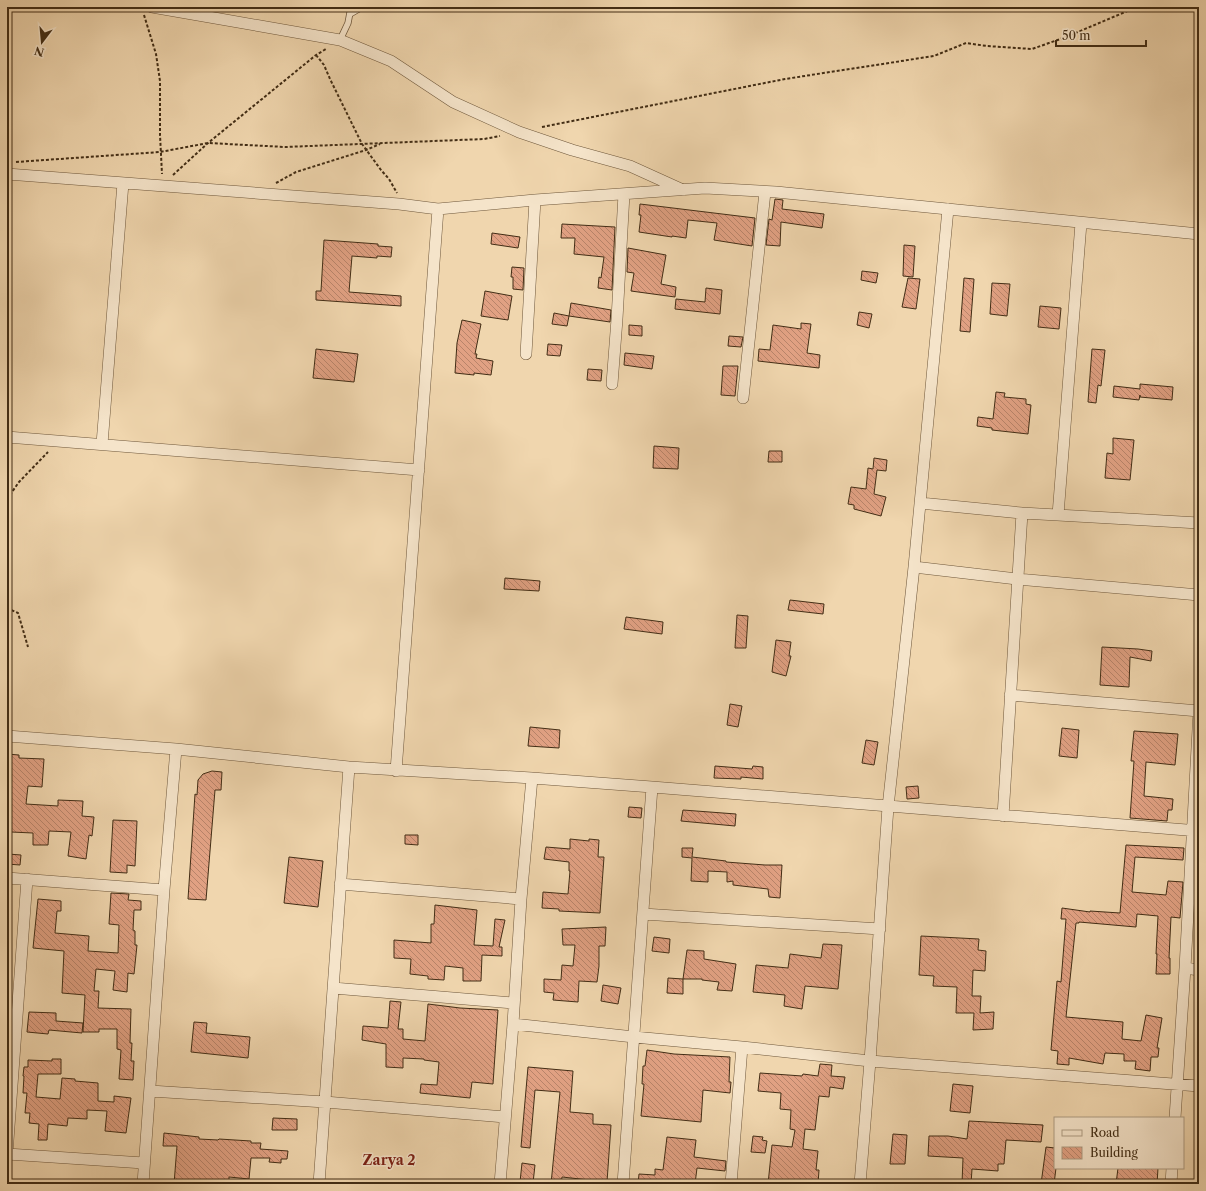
<svg xmlns="http://www.w3.org/2000/svg" width="1206" height="1191" font-family="'Libre Caslon Text',serif">
  <style>
    .building { fill: url(#building-back-hatch); stroke: #422d15 }
    .lines { fill: none; stroke-linecap: round; stroke-linejoin: round }
    .lane-casing { stroke: #6e573b; stroke-width: 7 }
    .street-casing { stroke: #6e573b; stroke-width: 12 }
    .path { stroke: #422d15; stroke-width: 2; stroke-dasharray: 3 2; stroke-linecap: butt }
    .lane { stroke: #f5e4ca; stroke-width: 5.5 }
    .street { stroke: #f5e4ca; stroke-width: 11 }
    .labels { text-anchor: middle; dominant-baseline: central; stroke-width: 3; stroke-linejoin: round; paint-order: stroke }
    .quarter-label { font-size: 14px; font-weight: bold; fill: #7a1f14; stroke: #f5e4ca }
  </style>
  <defs>
    <pattern id="building-back-hatch" width="6" height="6" patternUnits="userSpaceOnUse"><rect width="6" height="6" fill="#e1a183"/><path d="M-1 5l2 2M0 0l6 6M5-1l2 2" fill="none" stroke="#b8846a"/></pattern>
  </defs>
  <rect width="100%" height="100%" fill="#f0d6ae"/>
  <filter id="stains"><feTurbulence type="fractalNoise" baseFrequency=".005" numOctaves="4"/><feColorMatrix values="0 0 0 0 .2 0 0 0 0 .09 0 0 0 0 .02 0 0 0 .5 -.17"/></filter>
  <radialGradient id="worn" r=".72"><stop offset=".6" stop-color="#630" stop-opacity="0"/><stop offset="1" stop-color="#630" stop-opacity=".3"/></radialGradient>
  <path class="building" d="M775,199L783,200L782,209L824,214L822,228L781,222L780,246L766,245L769,219L772,220Z
    M640,204L755,218L752,246L714,240L717,223L688,220L686,238L672,236V237L639,232L641,215H639Z
    M562,224L615,227L612,290L598,288L599,277L601,278L604,257L574,254L575,238H561Z
    M492,233L520,237L518,248L491,244Z
    M324,240L378,244V246L392,247L391,257L377,256V258L352,256L349,292L401,296V306L316,300V291H321Z
    M904,245L915,246L913,277L903,276Z
    M628,248L666,255L661,284L676,287L675,297L631,291L634,273L627,272Z
    M512,267L524,268L523,290L513,289V277H511Z
    M862,271L878,273L876,283L861,280Z
    M908,278L920,279L916,309L902,307Z
    M964,278L974,279L970,332L960,331Z
    M992,283L1010,284L1007,316L990,314Z
    M706,288L722,290L720,314L675,309L676,299L705,302Z
    M485,291L512,296L508,320L481,316Z
    M571,303L611,310L610,322L569,316Z
    M1040,306L1061,308L1059,329L1038,327Z
    M859,312L872,314L869,328L857,325Z
    M554,313L569,316L567,326L552,324Z
    M462,320L481,324L475,354H477L476,358L493,361L491,375L474,373V375L455,373L457,343Z
    M801,323L811,324L807,353L820,355L819,368L758,361L759,349L770,350L773,325L801,329Z
    M629,325L642,326V336L629,335Z
    M729,336L743,337L741,347L728,346Z
    M548,344L562,345L560,356L547,355Z
    M316,349L358,354L354,382L313,378Z
    M1092,349L1105,350L1101,386L1098,385L1096,403L1088,402Z
    M625,353L654,356L652,369L624,365Z
    M723,366H738L735,396L721,395Z
    M588,369L602,370L601,381L587,380Z
    M1140,384L1173,387L1172,400L1140,397V395L1139,400L1113,397L1114,386L1140,389Z
    M996,392L1005,393L1004,397L1026,399V404L1031,405L1028,434L992,430V428L977,426L978,417L993,419Z
    M1113,438L1134,440L1130,480L1105,478L1107,453L1113,454Z
    M654,446L679,448L678,469L653,468Z
    M769,451H782V462H768Z
    M874,458L887,460L886,471L877,470L874,494L886,497L881,516L854,509V505L848,504L851,487L866,489L868,468L873,469Z
    M505,578L540,581L539,591L504,589Z
    M790,600L824,604L823,614L788,610Z
    M737,615L748,616L746,648H735Z
    M626,617L663,622L662,634L624,629Z
    M776,640L791,642L789,656H791L786,676L772,672Z
    M1102,647L1138,649L1152,651L1151,661L1130,657L1129,687L1100,685Z
    M730,704L742,706L738,727L727,725Z
    M530,727L560,730L559,748L528,746Z
    M1062,728L1079,730L1077,758L1059,756Z
    M1134,731L1178,734L1175,765L1146,762L1144,796L1173,799L1172,810H1168L1167,821L1130,818L1134,761H1131Z
    M866,740L878,742L874,765L862,763Z
    M7,754L19,755V758L44,759L42,787L28,786L26,804L58,806V800L83,801L82,816L94,817L92,836L89,835L86,859L68,856L71,832L49,831L48,845H33V833L11,832V830H7Z
    M715,766L752,769L753,766L763,767V779L741,777V779L714,778Z
    M212,771L222,772L221,790H215L206,900L188,899L195,794L197,795L198,780L203,774Z
    M918,786L919,798L907,799L906,787Z
    M629,807L642,808L641,818L628,817Z
    M683,810L736,814L735,826L681,821Z
    M113,820L137,821L135,866L127,865V873L110,872Z
    M405,835H418V845L405,844Z
    M570,839L589,841V839L599,840L598,857H604L600,913L559,911V909L542,908L543,892L568,894L570,871H569V862L544,859L546,847L570,849Z
    M1126,845L1184,848L1183,860L1135,857L1132,892L1166,895L1168,881L1183,882L1180,918L1171,917L1169,958H1170V974H1156L1157,954H1156L1158,916L1137,914L1136,927L1079,922V923H1076L1066,1017L1123,1022L1122,1039L1141,1041L1146,1015L1162,1018L1157,1048H1159L1158,1057H1151L1150,1071L1135,1069L1136,1061H1124V1054L1105,1053L1103,1064L1069,1058V1065L1057,1064L1058,1051L1051,1050L1057,981L1061,982L1066,919H1061L1062,908L1090,912V911L1120,913Z
    M682,848H693L692,857L726,861V862L765,865H782L780,898L769,897L768,889L733,885V881L727,882V872L708,871V882L691,881L692,858L682,857Z
    M8,854L21,855L20,865L7,864Z
    M289,857L323,861L318,907L284,903Z
    M111,893L129,894L128,900L141,901V910H134L133,930L135,931V945H137L134,974L128,973L127,992L113,990L115,971L96,969L94,991H99L98,1008L131,1009L130,1043H132L131,1061H134L133,1080L119,1079L121,1050L117,1049V1029H99V1032H83L85,995L62,993L64,951L33,948L38,899L61,901V911H57L55,933L89,936L88,951L118,953L119,925L109,924Z
    M435,905L477,910L474,945L493,946L495,919L505,920L499,947H502V956L482,955L481,981H463V968L445,966L444,980L428,979V976L410,974L411,959L394,958V940L431,943V924H434Z
    M606,927L605,946H599V966L597,982L579,981L578,1002L553,1000L554,993L544,992V979L561,980L562,965L573,966L575,945H563L562,929Z
    M921,936L979,939L978,950L986,951L985,971L973,970L972,996H981L980,1013L994,1012L993,1029L973,1030L974,1013H956L957,987L933,986L934,976L919,975Z
    M654,937L670,939L669,953L652,951Z
    M823,944L842,945L838,989L805,986L802,1009L784,1006L785,995L753,992L756,965L788,968L790,954L821,958Z
    M687,950L704,951V959L736,964L732,991L717,990L719,982L702,980V979H683Z
    M668,978L683,979V994L667,993Z
    M603,985L621,988L618,1004L601,1001Z
    M390,1001L401,1002L398,1029H403V1039L425,1041L428,1004L460,1008L498,1010L493,1084L472,1082L470,1098L420,1093L421,1084L437,1085L439,1062L424,1060V1059L403,1058V1068L386,1067V1044L362,1040L363,1026L388,1028Z
    M29,1012L56,1013V1021L83,1023L82,1033L49,1030L48,1034L27,1032Z
    M194,1022L207,1023L206,1033L250,1037L248,1058L191,1052Z
    M647,1050L674,1054L730,1057L729,1082H731L730,1093L703,1090L701,1122L641,1116L644,1084H642L643,1066H645Z
    M52,1059H61V1074H38L36,1097L60,1099L62,1078L75,1079V1081L98,1083V1101L114,1102V1096L131,1098L126,1133L105,1131L107,1111L87,1110V1119L68,1118L67,1126L48,1124L47,1140H38L39,1124L29,1123L30,1113H25L27,1093H23L24,1076H23L24,1067H28V1060L52,1061Z
    M820,1064L832,1065L831,1076L845,1077L843,1089L830,1087L829,1097L819,1096L815,1130L805,1129L803,1149L818,1151L816,1170H819L818,1184H768L772,1145L792,1147L795,1130L790,1129L791,1110L780,1109L781,1093L758,1091L760,1073L802,1076L803,1074L818,1076Z
    M528,1067L573,1071L570,1112L593,1114V1124L611,1125L607,1182L562,1177L561,1184H551L560,1092L535,1090L530,1148L521,1147Z
    M953,1084L973,1086L970,1113L950,1111Z
    M273,1118L297,1119V1130H272Z
    M969,1121L1043,1125L1041,1142L1006,1140L1004,1164H998V1171L972,1169L971,1184H962L963,1158L928,1156L929,1136H948L967,1139Z
    M164,1133L199,1137V1139L218,1140L219,1139L251,1141V1143H261L260,1149L288,1151L287,1159H281V1163L269,1162L270,1158H251L249,1179L229,1177V1184H174L177,1146H163Z
    M893,1134L907,1135L905,1164H890Z
    M753,1136L763,1137L762,1140L767,1141L765,1153L751,1152Z
    M667,1137L696,1140L694,1157L726,1161L725,1171L697,1168L695,1184H638L639,1174L655,1175V1169L663,1170Z
    M1046,1147L1055,1148V1168H1056L1054,1184H1041Z
    M522,1163L535,1165L533,1183L520,1182Z
    M1118,1168H1158L1157,1184H1116Z"/>
  <g class="lines">
    <g class="lane-casing">
      <path id="lane" d="M350,14L362,7
        M340,40L348,23L351,7"/>
    </g>
    <g class="street-casing">
      <path id="street" d="M152,7L340,40L391,61L453,102L519,132L572,150L630,166L683,190
        M7,174L399,204L438,209L535,200L705,188L776,192L1199,234
        M526,354L535,200
        M612,384L617,319L624,194
        M743,398L765,192
        M7,437L419,470
        M102,444L123,183
        M920,503L1022,513L1199,523
        M1058,515L1081,223
        M914,567L1017,579L1199,595
        M1010,695L1199,711
        M7,736L176,749L349,767L532,778L652,787L1199,831
        M396,771L438,209
        M1003,816L1022,513
        M7,878L164,890
        M340,884L521,899
        M643,914L880,929
        M1185,968L1199,970
        M333,988L514,1003
        M513,1024L634,1037L742,1047L870,1061L1199,1086
        M150,1091L325,1102L505,1117
        M1175,1118L1185,968L1199,711
        M7,1154L27,879
        M7,1154L144,1163
        M143,1184L164,890L176,749
        M319,1184L349,767
        M500,1184L513,1024L521,899L532,778
        M623,1184L652,787
        M731,1184L742,1047
        M860,1184L870,1061L888,807L914,567L948,209
        M1171,1184L1172,1168"/>
    </g>
    <path class="path" d="M144,15L156,54L160,81V135L162,174
      M316,55L324,65L330,79L362,144L381,170L389,179L397,193
      M542,127L785,79L934,56L966,43L987,46L1032,49L1066,37L1137,7
      M16,162L160,152L208,143L285,147L484,139L500,136
      M173,175L208,143L316,55L326,49
      M276,183L296,172L366,150L380,144
      M7,499L19,482L48,452
      M7,608L18,613L28,647
      M7,634L11,642"/>
    <use href="#lane" class="lane"/>
    <use href="#street" class="street"/>
  </g>
  <g class="labels">
    <g class="quarter-label">
      <text x="389" y="1160">Zarya 2</text>
    </g>
  </g>
  <rect width="1206" height="1191" fill="none" stroke="#f0d6ae" stroke-width="24"/>
  <rect x="8" y="8" width="1190" height="1175" fill="none" stroke="#422d15" stroke-width="2"/>
  <rect x="12" y="12" width="1182" height="1167" fill="none" stroke="#422d15"/>
  <rect x="1054" y="1117" width="130" height="52" fill="#f5e4ca" stroke="#ad9b82"/>
  <rect x="1062" y="1130" width="20" height="6" fill="#f5e4ca" stroke="#ad9b82"/>
  <text x="1090" y="1137" font-size="12" fill="#422d15">Road</text>
  <rect x="1062" y="1147" width="20" height="12" fill="url(#building-back-hatch)" stroke="#ad9b82"/>
  <text x="1090" y="1157" font-size="12" fill="#422d15">Building</text>
  <g transform="translate(42 42) rotate(196)" stroke="#f5e4ca" stroke-width="3" paint-order="stroke">
  <path d="M0-3L7 15L0 10L-7 15Z" fill="#422d15"/>
  <text y="-6" font-size="11" font-weight="bold" text-anchor="middle" fill="#422d15">N</text>
  </g>
  <path d="M1056 40v6h90v-6" fill="none" stroke="#422d15" stroke-width="2"/>
  <text x="1062" y="40" font-size="12" fill="#422d15" stroke="#f5e4ca" stroke-width="3" paint-order="stroke">50 m</text>
  <rect width="100%" height="100%" filter="url(#stains)"/>
  <rect width="100%" height="100%" fill="url(#worn)"/>
</svg>
